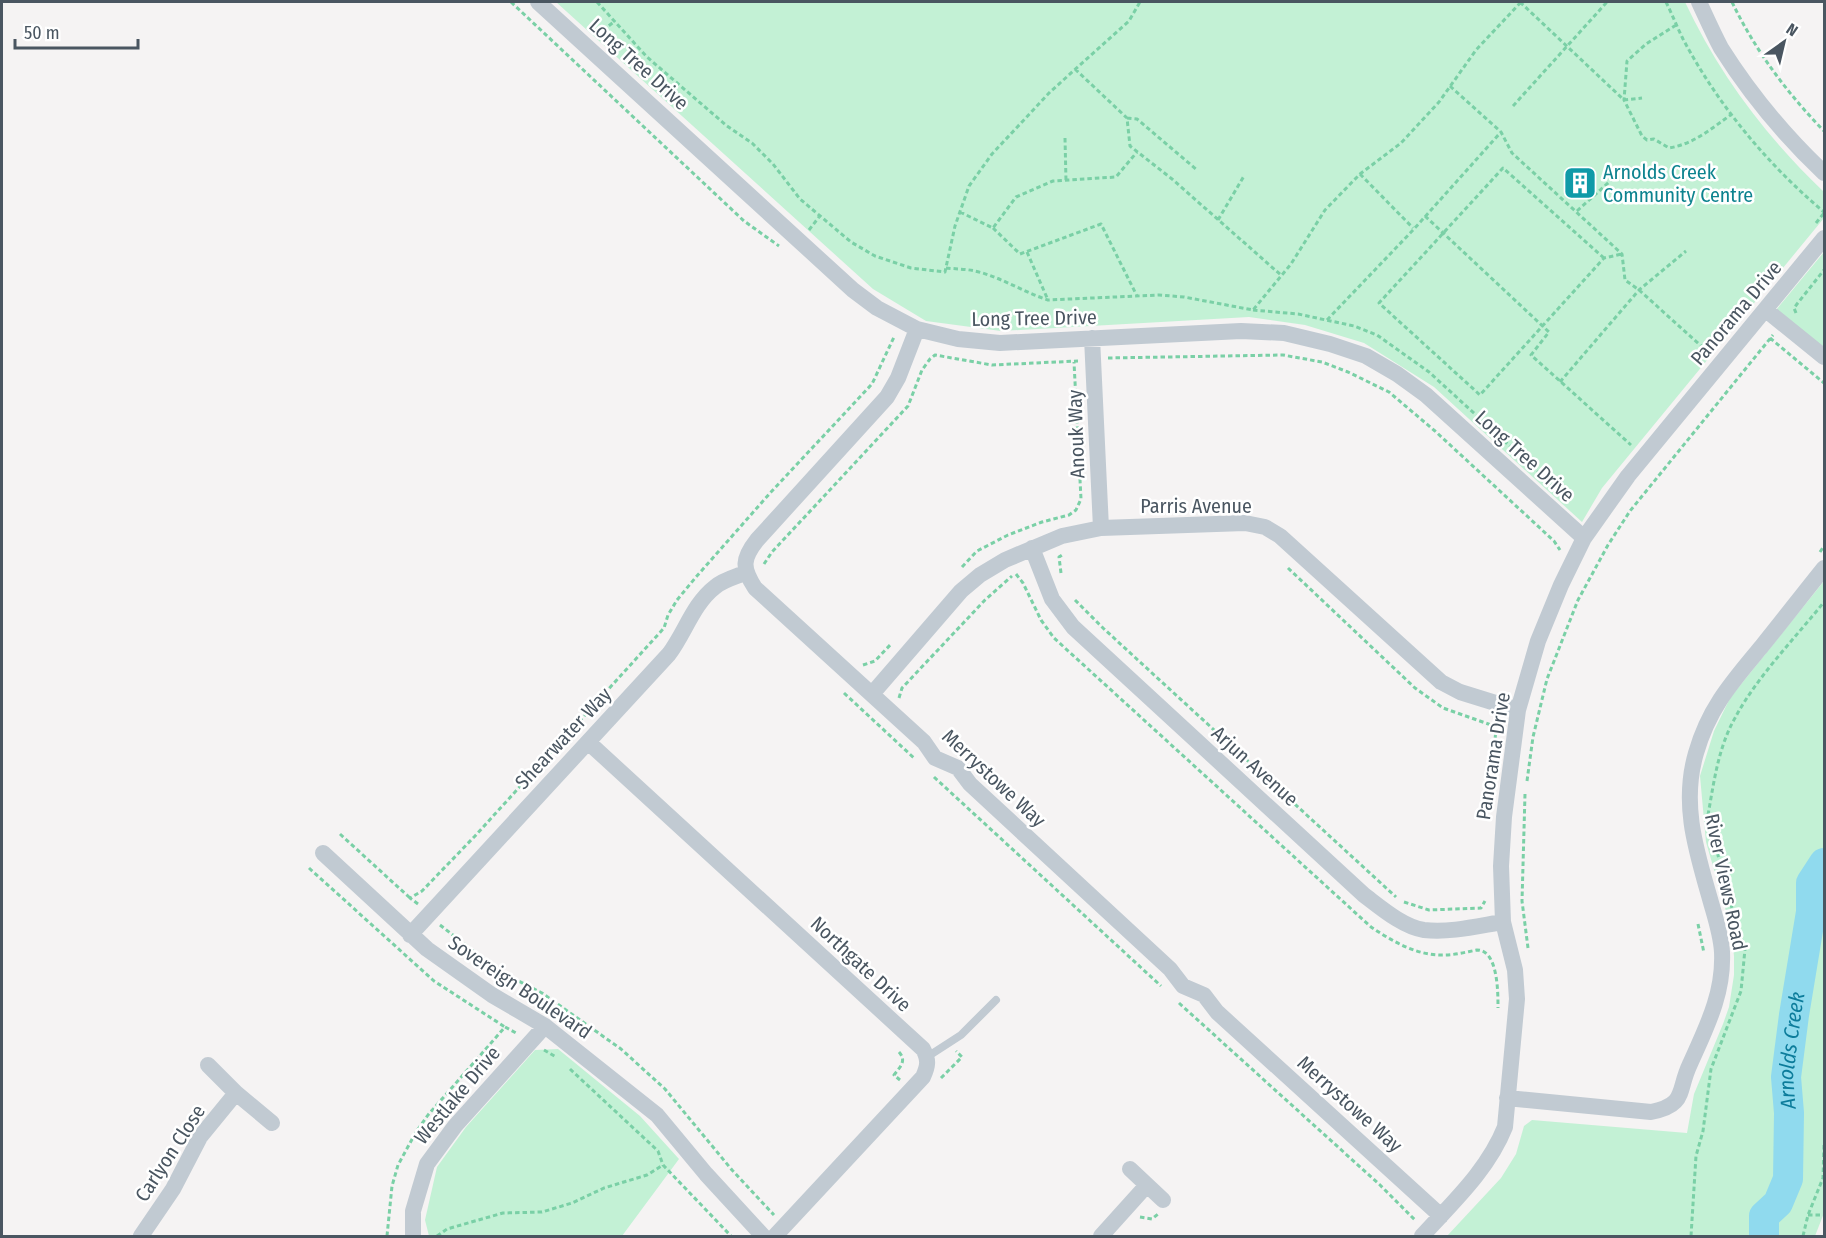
<svg xmlns="http://www.w3.org/2000/svg" width="1826" height="1238" font-family="'Fira Sans Condensed',sans-serif">
  <style>
    .green { fill: #c3f1d5 }
    .lines { fill: none; stroke-linecap: round; stroke-linejoin: round }
    .river { stroke: #90daee; stroke-width: 30 }
    .path { stroke: #7ad0a6; stroke-width: 3; stroke-dasharray: 4.5 3; stroke-linecap: butt }
    .service { stroke: #c1cad2; stroke-width: 8 }
    .minor { stroke: #c1cad2; stroke-width: 16 }
    .labels { text-anchor: middle; dominant-baseline: central; stroke-width: 5; stroke-linejoin: round; paint-order: stroke }
    .street-label { font-size: 20px; fill: #4a5661; stroke: #fff }
    .culture-label { font-size: 20px; fill: #0d838f; stroke: #fff; text-anchor: start }
    .water-label { font-size: 21px; font-style: italic; fill: #0c7c9b; stroke: #fff }
  </style>
  <rect width="100%" height="100%" fill="#f5f3f3"/>
  <path class="green" d="M556,2H1685C1719,74 1766,137 1824,192V218L1602,488L1582,522L1434,387L1364,343L1305,325L1249,317L1001,331L926,321L873,289Z
    M1824,252V349L1776,310Z
    M1824,581V1213L1815,1236H1447L1501,1178L1516,1154L1524,1126L1532,1120L1687,1133L1694,1094L1723,1024L1729,1007L1734,975V956L1730,925L1706,842L1700,776L1714,731L1730,698Z
    M558,1049L640,1116L679,1159L622,1236H429L425,1220L437,1167L466,1127L535,1050Z"/>
  <g class="lines">
    <path class="river" id="s1" d="M1764,1236V1216L1778,1203L1788,1179L1789,1113L1786,1077L1794,1015L1811,912V883L1824,863"/>
    <path class="path" d="M511,2L744,221L779,246
      M597,2L647,57L727,126L752,143L773,164L800,199L851,242L875,256L911,268L945,272L955,226L969,186L992,154L1050,92L1129,21L1140,2
      M1520,2L1624,100L1642,98
      M1666,2C1672,14 1677,27 1683,39C1718,105 1767,164 1824,212
      M1732,2C1755,50 1787,93 1824,131
      M1676,25L1646,44L1627,61L1624,100L1642,136L1647,140L1654,139L1669,148C1694,144 1712,128 1732,114
      M597,35L615,21
      M1075,69L1127,118L1130,146L1172,179L1282,276
      M1450,86L1501,132L1512,153L1622,254L1625,280L1639,290L1709,353
      M1513,106L1607,2
      M1127,118L1137,119L1197,170
      M1065,138L1066,181
      M1360,174L1413,228
      M1577,211L1618,174
      M960,212L993,228L1016,197L1053,181L1116,177L1137,152
      M1425,216L1549,332L1531,355L1631,445
      M1218,220L1244,176
      M1816,223L1824,213
      M993,228L1020,254L1101,224L1137,296
      M809,230L819,217
      M1027,252L1048,300
      M1604,258L1503,168L1379,303L1480,395L1604,258L1622,254
      M946,268C956,269 966,269 975,271C1001,277 1023,292 1048,300L1159,295L1184,297L1253,310L1291,264L1325,210L1360,174L1401,143L1439,102L1476,50L1521,2
      M1253,310L1298,314L1354,326L1377,335L1429,372L1558,490
      M1796,313L1794,308L1797,304L1824,270
      M1327,320L1414,229L1501,132
      M1770,338L1824,383
      M1108,358L1283,355L1322,362L1348,372L1389,392L1435,431L1554,541L1560,550
      M1560,382L1639,290L1686,251
      M1820,552L1824,546
      M764,564L772,552L908,406L922,370L930,359L935,355L992,365L1078,361
      M962,567L977,551L1008,535L1042,522L1069,515L1076,510L1081,499L1074,362
      M1288,568L1415,688L1443,708L1497,727
      M1061,573L1059,557L1062,555
      M1016,574L1023,583L1041,620L1054,638L1371,927C1392,941 1417,956 1444,955C1455,955 1466,952 1477,950C1498,950 1498,992 1498,1008
      M1075,600L1103,628L1396,897
      M863,665L875,661L892,643
      M844,693L914,758
      M899,698L902,688L985,600L1012,576
      M1493,760L1497,719
      M934,777L1161,986
      M1527,781L1533,737L1547,679L1578,600L1608,545L1630,511L1773,335
      M1525,794L1522,901L1528,948
      M1708,815C1714,782 1718,748 1735,718C1756,678 1796,637 1824,602
      M340,834L410,898
      M309,868L434,981L505,1027
      M1404,902L1429,910L1481,908L1485,901
      M418,904L410,898L422,891L475,836L664,628L668,615L677,600L696,577L771,492L872,384L894,337
      M1698,924L1704,953
      M440,925L499,971L542,993L621,1049L665,1089L732,1170L774,1215
      M1179,1003L1380,1185L1415,1220
      M544,1050L556,1057
      M899,1052C907,1061 900,1067 894,1075L900,1080
      M570,1069L658,1151L663,1165L731,1236
      M941,1078L962,1057L956,1051
      M1808,1215H1824
      M1140,1217L1152,1219L1158,1214
      M387,1236L392,1186L398,1165L416,1132L428,1115L505,1027L518,1034
      M437,1236L447,1229L503,1213L542,1212L572,1203L604,1188L647,1175L663,1165
      M1691,1236L1696,1156L1703,1131L1711,1069L1741,991L1745,949L1734,916L1710,825
      M1803,1236L1808,1215L1823,1178L1824,1145"/>
    <path class="service" d="M927,1057L961,1035L996,1000"/>
    <path class="minor" d="M538,2L853,290L877,308L917,329L958,339L1000,343L1241,331L1284,333L1330,344L1366,356L1397,374L1426,395L1584,538
      M1699,2C1706,17 1713,33 1721,48C1750,94 1785,136 1824,173
      M1766,310L1824,357
      M917,329L898,378L887,397L757,540C742,559 742,568 755,588L924,742L935,758L958,768L970,784L1170,969L1183,986L1204,995L1217,1012L1441,1216
      M1092,338L1101,528
      M1032,548L1052,599L1073,627L1364,895C1380,907 1403,927 1424,930C1450,933 1478,926 1503,922
      M872,694L961,591L980,575L1005,560L1062,536L1101,528L1245,523L1265,527L1280,536L1441,682L1460,692L1518,710
      M588,742L923,1049C929,1060 928,1066 923,1077L775,1236
      M323,853L427,949L492,995L545,1026L657,1115L706,1174L763,1236
      M410,935L669,654C685,633 693,604 715,587C723,580 735,577 745,573
      M208,1065L236,1093L272,1123
      M1507,1098L1651,1112C1687,1105 1677,1091 1690,1064C1706,1028 1724,994 1722,952C1721,934 1715,917 1710,899C1696,850 1681,804 1696,753C1709,707 1733,681 1762,646C1783,620 1803,594 1824,568
      M1130,1169L1163,1200
      M141,1236L173,1189L200,1137L236,1093
      M413,1236V1211L427,1164L455,1126L545,1026
      M1101,1236L1147,1185
      M1422,1236C1452,1203 1488,1170 1505,1127L1517,999L1515,970L1503,922L1501,866L1504,817L1518,710L1538,641L1561,585L1584,538L1628,476L1824,238"/>
  </g>
  <defs>
    <g id="building-square" transform="scale(1.725)"><rect x="-9" y="-9" width="18" height="18" rx="4" fill="#0f9aa8" stroke="#fff"/><path d="M-4-6H4V6H1V3H-1V6H-4ZM-2.5-4.3h1.7v1.8h-1.7ZM.8-4.3h1.7v1.8H.8ZM-2.5-1h1.7V.8h-1.7ZM.8-1h1.7V.8H.8Z" fill="#fff"/></g>
  </defs>
  <g fill-rule="evenodd">
    <use href="#building-square" x="1580" y="183"/>
  </g>
  <g class="labels">
    <g class="street-label">
      <text transform="translate(639 64) rotate(42)">Long Tree Drive</text>
      <text transform="translate(1736 313) rotate(-50)">Panorama Drive</text>
      <text transform="translate(1034 318) rotate(-1)">Long Tree Drive</text>
      <text transform="translate(1076 434) rotate(-92)">Anouk Way</text>
      <text transform="translate(1525 456) rotate(42)">Long Tree Drive</text>
      <text x="1196" y="506">Parris Avenue</text>
      <text transform="translate(563 738) rotate(-47)">Shearwater Way</text>
      <text transform="translate(1493 756) rotate(-81)">Panorama Drive</text>
      <text transform="translate(1255 766) rotate(42)">Arjun Avenue</text>
      <text transform="translate(994 778) rotate(43)">Merrystowe Way</text>
      <text transform="translate(1726 882) rotate(78)">River Views Road</text>
      <text transform="translate(861 964) rotate(43)">Northgate Drive</text>
      <text transform="translate(520 987) rotate(34)">Sovereign Boulevard</text>
      <text transform="translate(457 1095) rotate(-50)">Westlake Drive</text>
      <text transform="translate(1350 1104) rotate(42)">Merrystowe Way</text>
      <text transform="translate(170 1153) rotate(-57)">Carlyon Close</text>
    </g>
    <g class="culture-label">
      <text x="1603" y="172">Arnolds Creek<tspan x="1603" dy="23">Community Centre</tspan></text>
    </g>
    <g class="water-label">
      <text stroke="none"><textPath href="#s1" startOffset="194">Arnolds Creek</textPath></text>
    </g>
  </g>
  <rect width="1826" height="1238" fill="none" stroke="#4a5661" stroke-width="6"/>
  <g transform="translate(1784 42) rotate(34)" stroke="#ffffff" stroke-width="4.5" paint-order="stroke">
  <path d="M0-4.5L10 22L0 15L-10 22Z" fill="#4a5661"/>
  <text y="-9" font-size="16" font-weight="bold" text-anchor="middle" fill="#4a5661">N</text>
  </g>
  <path d="M15 39v9h123v-9" fill="none" stroke="#4a5661" stroke-width="3"/>
  <text x="24" y="39" font-size="18" fill="#4a5661" stroke="#ffffff" stroke-width="4.5" paint-order="stroke">50 m</text>
</svg>
